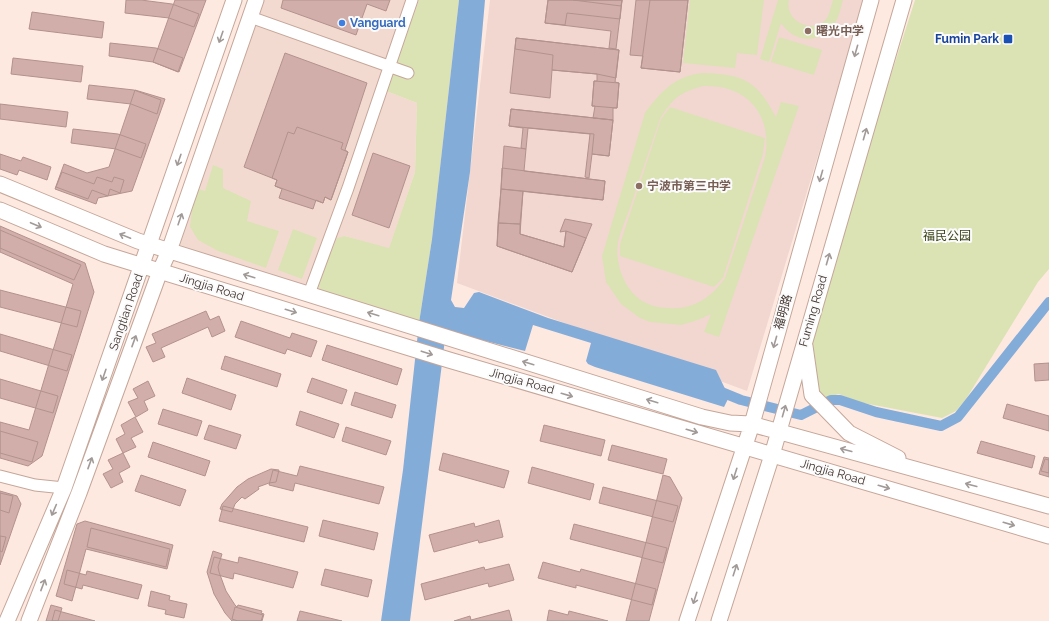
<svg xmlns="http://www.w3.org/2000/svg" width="1049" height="621" font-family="Raleway,'Noto Sans SC',sans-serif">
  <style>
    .built { fill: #f3dad1 }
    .education { fill: #f1d7d0 }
    .green { fill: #dbe3b4; fill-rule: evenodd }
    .water { fill: #84acd9 }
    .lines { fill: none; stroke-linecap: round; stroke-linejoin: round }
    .canal { stroke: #84acd9; stroke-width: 10 }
    .building { fill: #d1aea9; stroke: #b3928d }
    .minor-casing { stroke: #c5a699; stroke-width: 13 }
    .major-casing { stroke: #c5a699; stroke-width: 17 }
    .minor { stroke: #fff; stroke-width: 11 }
    .major { stroke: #fff; stroke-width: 15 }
    .oneway { stroke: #a19a98 }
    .shop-dot { fill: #3f7fe0; stroke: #fbfbfb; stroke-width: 1.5 }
    .education-dot { fill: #8d6e63; stroke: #fbfbfb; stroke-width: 1.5 }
    .transit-dot { fill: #1a4fb4; stroke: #fbfbfb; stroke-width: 1.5 }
    .labels { text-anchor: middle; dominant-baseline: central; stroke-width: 4; stroke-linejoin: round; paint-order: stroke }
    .shop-label { font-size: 12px; font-weight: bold; fill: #366cbe; stroke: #fbfbfb; text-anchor: start }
    .education-label { font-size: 12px; font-weight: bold; fill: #785e54; stroke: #fbfbfb; text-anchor: start }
    .transit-label { font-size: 12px; font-weight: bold; fill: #164399; stroke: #fbfbfb; text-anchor: end }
    .park-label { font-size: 12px; fill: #3c4216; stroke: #fbfbfb }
    .street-label { font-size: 12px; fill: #433631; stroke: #fbfbfb }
  </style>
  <rect width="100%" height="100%" fill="#fee9e1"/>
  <path class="built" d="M261,0H419L386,91L417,103L415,172L389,249L345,236L326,296L174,246Z"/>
  <path class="education" d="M490,0H864L838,89L747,391L457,283Z"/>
  <path class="green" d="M419,0H459L432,239L419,323L326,296L317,285L337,238L345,236L389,248L415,172L417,103L386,91Z
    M690,0H764L757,55L737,53L735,68L683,63Z
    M778,0H789C784,22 815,35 827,18C830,13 831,5 833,0H843C840,9 839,19 833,26C818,45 793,42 781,23L769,62L760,59Z
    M915,0H1049V269L1038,282L966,399L956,411L942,418L858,402L839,394L818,400L806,340Z
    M779,37L822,50L814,75L771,62Z
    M703,73C744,74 757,81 776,117L781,102L799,106L719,337L704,332L711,314L698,320L681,325L650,322L640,318L621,304L606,282L602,256L645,113C660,92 676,75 703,73ZM703,86C746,84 773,114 765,157L725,278C712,297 693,310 669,308C658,308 647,305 638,298C623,286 615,262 618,243C621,229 628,215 632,202C641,174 651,146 660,119C673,98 679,93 703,86Z
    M670,107L765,138L763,154L723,278L714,287L620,256V244L661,119Z
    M213,165L223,169V188L251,201L247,221L279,231L266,268L218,251L198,240L190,227L192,208L199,189L205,191Z
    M293,229L317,238L302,279L278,270Z"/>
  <path class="water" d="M459,0H485L470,172L451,300L455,307L464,308L474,293L479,292L548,318L716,370L729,397L724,407L595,367L588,364L586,361L591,343L533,325L525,351L446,331L410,621H381L403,470L419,323L432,239Z"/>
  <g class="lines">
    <path class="canal" d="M714,389L741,400L801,415L831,400H840L876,412L941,426L958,417L1049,302"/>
  </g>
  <path class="building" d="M126,0H141L172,4L199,14L194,27L169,18L125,13Z
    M175,0H206L179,72L153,62Z
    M283,0H390L386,11L367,4L356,35L281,8Z
    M548,0H622L616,49L609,48L611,31L545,23Z
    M548,0H622L620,19L567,13L565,25L545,23Z
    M573,0H622L621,6Z
    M636,0H688L680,72L641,68L643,56L630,55Z
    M650,0H688L680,72L641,68Z
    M32,12L104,22L102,38L29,29Z
    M516,38L619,50L615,82L619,83L617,108H613V120L593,118L595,106H592L594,81H597V74L552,70L550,98L510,93Z
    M516,38L619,50L616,78L597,74L552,70L553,55L515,49Z
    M110,43L156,48L183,58L178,72L153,62L109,56Z
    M285,53L367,83L345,150L348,152L331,200L325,197L323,203L316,200L313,209L279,198L282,189L275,186L277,180L244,167Z
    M13,58L83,66L81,82L11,74Z
    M594,81L619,83L617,108L592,106Z
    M89,85L134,90L161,100L157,114L131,104L87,99Z
    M135,90L165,99L132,191L98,198L96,204L55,189L64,164L87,173L109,167Z
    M0,104L68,112L66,127L0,119Z
    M511,109L613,120L609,156L592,154L589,178L585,177L590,134L528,128L526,149L521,148L523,128L509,126Z
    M511,109L613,120L609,156L592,154L594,134L509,126Z
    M297,127L343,143L341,149L348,152L331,200L325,197L323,203L275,186L277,180L272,178L288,132L294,134Z
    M73,129L118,134L146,144L141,158L116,149L71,143Z
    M504,146L526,149L524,171L605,181L603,200L523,191L520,234L564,247L566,231L560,232L565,219L592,224L572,272L497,246Z
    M373,153L410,166L389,228L352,215Z
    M0,154L21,161L23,157L51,167L47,180L19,170L17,175L0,169Z
    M502,168L605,181L603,200L501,189Z
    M62,172L94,184L97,177L112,182L114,177L124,180L120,193L110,189L108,196L92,190L88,199L56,187Z
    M501,189L523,191L520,224L498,223Z
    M498,223L520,224V234L564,247L566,231L586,238L572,272L497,246Z
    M0,226L85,263L94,292L42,456L28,466L0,458V422L29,430L73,284L0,252Z
    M0,230L81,265L74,280L0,248Z
    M0,290L81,311L77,327L0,307Z
    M206,311L210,320L219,316L225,331L212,337L208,327L161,348L165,357L153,362L146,347L156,343L152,334Z
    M241,321L290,338L292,333L317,341L311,357L287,349L285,354L235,337Z
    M0,334L72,355L67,371L0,351Z
    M327,345L402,369L397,385L322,360Z
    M225,356L281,374L277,387L221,369Z
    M1049,363V380L1035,381L1034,364Z
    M187,378L236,395L231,410L182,393Z
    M312,378L347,390L342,404L307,392Z
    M0,379L58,396L53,413L0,398Z
    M148,381L155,396L144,401L148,410L136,417L128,402L138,398L133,389Z
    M355,392L396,405L392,418L351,405Z
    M1007,404L1049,416V431L1003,418Z
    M163,409L202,421L197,436L158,424Z
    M300,411L339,424L334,438L296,425Z
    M135,417L143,432L131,438L136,447L123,453L116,439L125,434L121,425Z
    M209,425L241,435L236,449L204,439Z
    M544,425L605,440L601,456L540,441Z
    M346,427L391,441L386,455L342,441Z
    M0,431L38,442L32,462L0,453Z
    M981,441L1035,456L1032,468L977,453Z
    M153,442L210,461L205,476L148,457Z
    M612,445L667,459L663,474L608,460Z
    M123,453L130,467L119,473L123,482L111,488L103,474L113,469L108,460Z
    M443,453L509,471L504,488L439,470Z
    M1044,457L1049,458V477L1039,474Z
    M1045,459L1049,460V473L1041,471Z
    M300,466L384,487L379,504L295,483L293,491L269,485L273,470L297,476Z
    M532,467L594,484L590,500L528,483Z
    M271,469L279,470L276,482L269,483L258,487L259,489L245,499L242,497L235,504L232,512L220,509L222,504L237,487L248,479Z
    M141,475L186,490L180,506L135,491Z
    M663,475L670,477L682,498L649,621H626Z
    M603,487L678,506L673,522L599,503Z
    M0,491L17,496L21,504L0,565Z
    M0,493L13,496L9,513L0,510Z
    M223,506L308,527L304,542L219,521Z
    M323,520L378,533L374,550L319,536Z
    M499,520L503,537L479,543L478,540L434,552L429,535L474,523L475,527Z
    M85,521L173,545L167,569L86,549L72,601L56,596L77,524Z
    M574,524L667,548L663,563L570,539Z
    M91,528L170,549L166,567L87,547Z
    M0,536L6,537L2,552L0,551Z
    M213,551L222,554L218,567L219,572L226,591L235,605L237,607L238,605L262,611L261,613L264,614L262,621H232L225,613L214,594L207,572Z
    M214,557L238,563L239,557L298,572L293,588L234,573L233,579L210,573Z
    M543,562L580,572L581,569L656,589L652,605L576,585V588L538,578Z
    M509,564L514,580L489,587L488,583L425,600L421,584L484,567L485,570Z
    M325,569L372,580L368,597L321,585Z
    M67,570L86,575L87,571L142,585L138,599L83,585L82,589L64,584Z
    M151,591L170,596L169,600L187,604L184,618L165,614L166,610L148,606Z
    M51,605L62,608L58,621H46Z
    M235,607L263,615L261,621H238L232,619Z
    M55,610L95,621H52Z
    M509,610L512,621H454L470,616L471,620Z
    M549,610L568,615L569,611L608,621H547Z
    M300,611L342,621H297Z"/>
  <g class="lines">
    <g class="minor-casing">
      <path id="minor" d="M250,17L408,73
        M309,294L348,188L412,0
        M0,476L35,485L64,488"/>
    </g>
    <g class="major-casing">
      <path id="major" d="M0,184L138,241L702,417L730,423L751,424L1049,506
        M0,210L104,254L449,360L1049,536
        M805,346L812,395L849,433L898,458
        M7,621L64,488L234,0
        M29,621L79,493L160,271L169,251L256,0
        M687,621L752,424L871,0
        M719,621L772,455L904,0"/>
    </g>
    <use href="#minor" class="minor"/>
    <use href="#major" class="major"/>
  </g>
  <defs><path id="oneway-shaft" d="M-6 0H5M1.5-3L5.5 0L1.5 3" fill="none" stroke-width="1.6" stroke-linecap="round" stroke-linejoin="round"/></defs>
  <g class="oneway">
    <use href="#oneway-shaft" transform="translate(221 37) rotate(109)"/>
    <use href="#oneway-shaft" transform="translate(856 51) rotate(106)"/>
    <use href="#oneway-shaft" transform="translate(865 134) rotate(-74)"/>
    <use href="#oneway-shaft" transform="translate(179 160) rotate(109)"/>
    <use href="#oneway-shaft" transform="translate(821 176) rotate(106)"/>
    <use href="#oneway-shaft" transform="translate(180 219) rotate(-71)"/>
    <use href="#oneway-shaft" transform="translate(36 225) rotate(23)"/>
    <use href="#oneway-shaft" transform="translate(125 236) rotate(-158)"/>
    <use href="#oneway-shaft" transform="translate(828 259) rotate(-74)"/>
    <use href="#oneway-shaft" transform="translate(249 276) rotate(-163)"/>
    <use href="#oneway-shaft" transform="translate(291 311) rotate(17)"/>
    <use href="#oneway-shaft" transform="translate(373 314) rotate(-163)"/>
    <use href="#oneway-shaft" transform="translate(134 341) rotate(-70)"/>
    <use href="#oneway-shaft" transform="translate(775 342) rotate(106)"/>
    <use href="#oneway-shaft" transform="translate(427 353) rotate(18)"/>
    <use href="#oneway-shaft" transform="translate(528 363) rotate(-163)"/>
    <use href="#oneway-shaft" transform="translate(104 375) rotate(109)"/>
    <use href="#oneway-shaft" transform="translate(567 395) rotate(16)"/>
    <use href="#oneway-shaft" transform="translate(652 401) rotate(-163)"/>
    <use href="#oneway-shaft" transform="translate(784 411) rotate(-74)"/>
    <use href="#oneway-shaft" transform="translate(692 431) rotate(16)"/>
    <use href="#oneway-shaft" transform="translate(846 450) rotate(-165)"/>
    <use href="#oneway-shaft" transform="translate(90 463) rotate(-70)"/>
    <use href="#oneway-shaft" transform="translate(735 474) rotate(108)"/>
    <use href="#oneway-shaft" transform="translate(971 485) rotate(-165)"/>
    <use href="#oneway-shaft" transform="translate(884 487) rotate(16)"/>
    <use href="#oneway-shaft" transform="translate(54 510) rotate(113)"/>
    <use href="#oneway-shaft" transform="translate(1009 524) rotate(16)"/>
    <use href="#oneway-shaft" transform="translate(735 570) rotate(-72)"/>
    <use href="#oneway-shaft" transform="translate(43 585) rotate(-69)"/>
    <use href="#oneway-shaft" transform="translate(695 598) rotate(108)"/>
  </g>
  <circle class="shop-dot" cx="342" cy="23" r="4"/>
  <g class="education-dot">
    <circle cx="808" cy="31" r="4"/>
    <circle cx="639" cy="186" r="4"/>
  </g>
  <rect class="transit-dot" x="1003" y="34" width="10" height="10" rx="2"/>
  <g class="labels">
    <g class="shop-label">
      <text x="350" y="23">Vanguard</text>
    </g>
    <g class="education-label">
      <text x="816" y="31">曙光中学</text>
      <text x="647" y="186">宁波市第三中学</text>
    </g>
    <g class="transit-label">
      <text x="999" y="39">Fumin Park</text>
    </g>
    <g class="park-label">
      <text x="947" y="236">福民公园</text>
    </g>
    <g class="street-label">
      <text transform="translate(212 287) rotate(17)">Jingjia Road</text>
      <text transform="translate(813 311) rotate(-74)">Fuming Road</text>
      <text transform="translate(126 312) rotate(-71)">Sangtian Road</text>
      <text transform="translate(783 312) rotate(-74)">福明路</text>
      <text transform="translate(522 381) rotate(16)">Jingjia Road</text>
      <text transform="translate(833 472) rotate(16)">Jingjia Road</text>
    </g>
  </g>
</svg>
